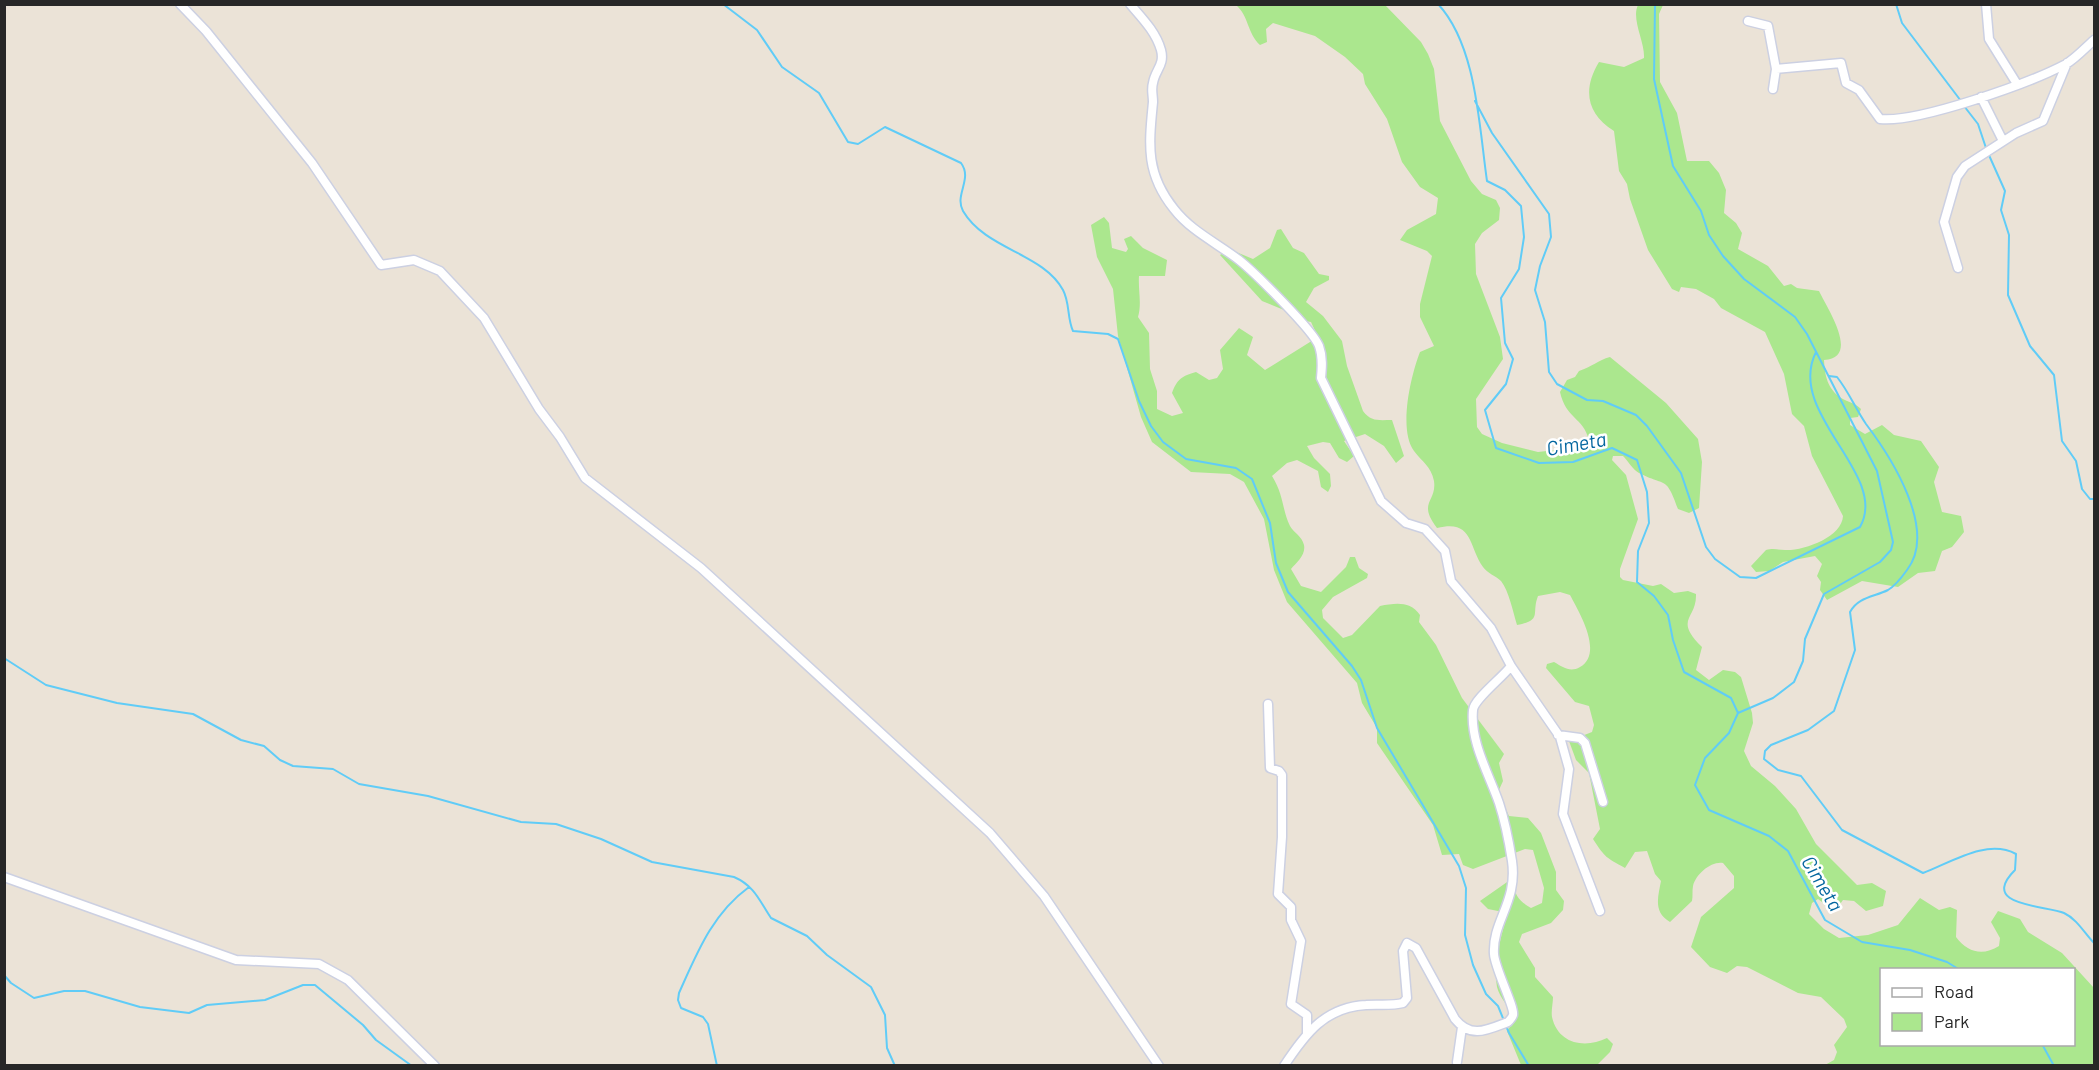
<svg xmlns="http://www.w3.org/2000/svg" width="2099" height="1070" font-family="Barlow,sans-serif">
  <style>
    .green { fill: #abe78e; fill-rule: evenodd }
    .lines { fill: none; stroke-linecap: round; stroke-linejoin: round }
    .stream { stroke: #60ccf7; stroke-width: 2 }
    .minor-casing { stroke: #ccd0e2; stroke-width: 11 }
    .minor { stroke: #fff; stroke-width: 8 }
    .labels { text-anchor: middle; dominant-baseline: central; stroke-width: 5; stroke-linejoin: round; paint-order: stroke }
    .water-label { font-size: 20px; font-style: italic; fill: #03669f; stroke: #fff }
  </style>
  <rect width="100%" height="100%" fill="#ebe3d7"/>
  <path class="green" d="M1236,5H1385L1421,42L1428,54L1434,69L1440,121L1471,181L1482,194L1496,200L1500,208L1499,220L1482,233L1475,244L1476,274L1500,337L1503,359L1476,399L1477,427L1482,434L1502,443L1538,452L1582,447L1589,440C1583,417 1566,419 1560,392L1567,380L1575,377L1579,371C1592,367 1598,360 1610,357L1666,403L1698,439L1702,462L1699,508L1689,513L1678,509C1666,475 1666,487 1639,473C1633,470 1628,461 1623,456H1613L1612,460L1626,475L1638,519L1620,569V577L1623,580L1653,586L1661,584L1674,593L1688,591L1696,594C1697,620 1673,618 1702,647L1696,670L1709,680L1723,670L1735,672L1741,677L1752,713L1753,723L1744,751L1751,766L1775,786L1796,809L1816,844L1857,885L1872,883L1886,891L1883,906L1866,911L1854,901L1843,900L1838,907L1826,905L1818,899L1812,903L1809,914L1824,929L1839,938L1868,935L1898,925L1920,898L1939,910L1950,907L1957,910L1956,937C1968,953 1983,956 1999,946L2000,938L1991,922L1998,911L2020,919L2028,932L2062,953L2094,988V1065H1825L1834,1060L1837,1052L1834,1045L1847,1027L1844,1019L1821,997L1798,993L1747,967L1737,966L1727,973L1710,967L1691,947L1701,917L1734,888V876L1723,863C1711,861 1696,874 1693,886C1692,891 1693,896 1692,901L1670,922C1653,912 1658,897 1661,881L1655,874L1647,851L1635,852L1625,868C1606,857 1606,859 1593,839L1600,829L1589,773L1576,760L1569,741L1592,732L1594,725L1589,706L1575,702L1546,668L1547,664L1554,662C1563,667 1570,673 1580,667C1604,653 1579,612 1570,595L1560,592L1538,596C1531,614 1543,620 1517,625C1513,612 1509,591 1501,581C1496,576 1487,573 1483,567C1468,545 1473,519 1437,528C1417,502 1437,502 1434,481C1431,466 1422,462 1414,451C1398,429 1411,375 1420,352L1434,346L1420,317V304L1432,256L1427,251L1400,240L1407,230L1436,214L1438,198L1420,187L1402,162L1387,119L1365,84L1363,74L1345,57L1315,36L1273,23L1266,29L1267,42L1260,45C1247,33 1249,16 1236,5ZM1882,970H2074V1044H1882Z
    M1638,5H1663L1659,14L1660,82L1677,113L1687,161H1709L1719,173L1726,190L1724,213L1736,223L1742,233L1738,249L1768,266L1784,286L1791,284L1797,288L1819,291C1827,308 1861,358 1824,360C1825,376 1827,388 1841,398C1849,403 1854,402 1861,409L1858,417L1850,418V425L1865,434L1882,425L1894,435L1921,441L1939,467L1934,482L1942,512L1961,516L1964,532L1952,547L1942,551L1935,571L1918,573L1898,587L1862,581L1827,600L1820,590L1821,582L1817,576L1822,564L1815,556L1783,562L1769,571L1756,572L1751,566L1766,550C1774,548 1778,550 1785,550C1804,551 1842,537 1843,516L1812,456L1804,426L1792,414L1784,374L1765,332L1721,308L1714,299L1696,289L1681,287L1679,292L1672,289L1648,250L1630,199L1627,184L1619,171L1614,131C1587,114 1582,90 1599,62L1624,67L1644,58C1645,42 1631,19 1638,5Z
    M1104,217L1109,223L1112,248L1126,252L1128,249L1124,239L1131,236L1143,248L1167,260L1165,276H1139C1138,290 1142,303 1138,317L1149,333L1150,369L1157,391V409L1172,416L1183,413L1172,393C1177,379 1182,376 1196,372L1209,380L1217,378L1223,369L1220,350L1239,328L1253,337L1247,355L1265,370L1318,337L1311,322L1294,319L1284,310L1262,301L1220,255L1229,249L1253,259L1270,248L1277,230L1281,229L1293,248L1304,253L1319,274L1329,276V280L1314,288L1306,302L1323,316L1342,341L1347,366L1363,411C1371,422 1379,420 1392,420L1404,456L1396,463L1384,446L1365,434L1344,441L1354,456L1347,462L1339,458L1330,443L1323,442L1307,446L1314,458L1330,474L1331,486L1328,492L1321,487L1318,471L1297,460L1287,463L1272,476C1284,495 1282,510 1290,526C1294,533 1302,536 1304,545C1306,555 1297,562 1291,569L1301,586L1321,592L1346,567L1350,557H1355L1359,568L1368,574L1367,578L1333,597L1322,610L1323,618L1343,638L1352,635L1380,606C1396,603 1410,601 1420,615L1419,622L1436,645L1462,698L1504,754L1499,763L1503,781L1498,792L1509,816L1528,818L1541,833L1556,872V890L1564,901L1563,910L1551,923L1522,934L1519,942L1535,968V977L1553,997C1553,1003 1551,1011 1552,1017C1558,1044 1585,1049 1607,1038L1613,1044L1610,1052L1597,1065H1521L1507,1031L1514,1021C1511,1008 1500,999 1497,987C1493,965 1501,934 1508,913L1488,909L1480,901L1510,880L1513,882C1515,896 1519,901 1531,908L1542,903L1544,888L1533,850L1525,849L1473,869L1463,865L1459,854L1442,855L1433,825L1377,743V728L1362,703L1357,683L1287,602L1274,570L1264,519L1244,482L1230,474L1191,472L1152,442L1141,417L1118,336L1113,289L1097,257L1091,225Z"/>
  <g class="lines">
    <path class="stream" d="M723,4L757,30L782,67L819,93L848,142L858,144L885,127L961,163C973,179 954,195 963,211C986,250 1043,253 1063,290C1070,303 1067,318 1073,331L1108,334L1118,339L1139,401L1151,426L1163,442L1186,459L1236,468L1252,479L1270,523L1276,563L1288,592L1352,666L1361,680L1377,728L1459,866L1466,888L1465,935L1473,965L1486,994L1498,1006L1509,1033L1529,1066
      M1438,4C1477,46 1479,127 1487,181L1505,190L1521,206L1524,237L1519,269L1501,298L1505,343L1513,359L1506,384L1485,410L1496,448L1539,463L1573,462L1612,448L1637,460L1647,492L1649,523L1638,551L1637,582L1654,596L1668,615L1673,640L1684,672L1731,698L1738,713L1729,733L1705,758L1695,785L1709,810L1769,836L1788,851L1825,920L1862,942L1910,950L1947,962L1960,970
      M1655,4L1654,79L1673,166L1701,211L1709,235L1723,256L1744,279L1795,317L1807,334L1877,471L1893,542L1891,550L1880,562L1824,594L1805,639L1803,661L1794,682L1773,698L1738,713
      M1896,4L1902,23L1961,101
      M1475,101L1492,133L1549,214L1551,237L1540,266L1535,290L1545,322L1549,372L1557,384L1587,400L1603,401L1636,415L1647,426L1681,473L1706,547L1715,559L1740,577L1756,578L1860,527C1890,474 1785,414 1816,352
      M1964,106L1978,124L1986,148
      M1988,153L2005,191L2001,210L2009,235L2008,295L2030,346L2054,375L2062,441L2076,461L2082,489L2090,499H2094
      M1829,376L1837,377C1849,392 1855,408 1866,424C1891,457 1938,530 1907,570C1902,577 1895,586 1888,590C1874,597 1858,597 1850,612L1855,650L1834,711L1808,730L1771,745L1765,751L1764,759L1778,770L1801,776L1842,830L1923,873C1950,863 1987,838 2016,854L2015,870C1978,907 2046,905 2064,913C2077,919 2085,934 2094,943
      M4,658L46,685L117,703L193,714L241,740L264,746L280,760L293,766L333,769L359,784L428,796L521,822L556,824L601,839L652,862L734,877C755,886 760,902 771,918L807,936L827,955L871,987L885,1015L887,1048L895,1066
      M4,975L11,983L34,998L64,991H85L140,1007L189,1013L207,1005L265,1000L303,985H315L363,1025L376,1040L412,1066
      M2042,1044L2054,1066
      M717,1066L708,1024L703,1017L681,1008L678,1000L679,993C697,953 712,914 749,887"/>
    <g class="minor-casing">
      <path id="minor" d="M180,4L206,31L312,163L381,265L414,260L440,271L484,318L539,409L560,437L585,478L701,568L990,833L1044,896L1159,1066
        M1130,4C1142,18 1156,32 1161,50C1165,65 1155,70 1153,83C1151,89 1153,95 1153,102C1149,144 1145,173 1174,209C1191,231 1217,243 1239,260C1254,272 1313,330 1319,346C1323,357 1322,368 1321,378L1381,501L1406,523L1425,529L1445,551L1451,581L1491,628L1511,666C1503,677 1474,699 1473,710C1470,742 1489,774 1499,803C1505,821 1509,842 1512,861C1518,902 1492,921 1494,954C1495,969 1515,1007 1513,1015C1512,1018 1510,1020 1508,1022C1487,1030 1471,1039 1455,1019L1416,948L1407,943L1403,951L1407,998L1403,1003C1391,1006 1378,1004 1366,1005C1325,1007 1305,1034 1284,1066
        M1986,4L1989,39L2017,84
        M1748,21L1768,26L1776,69
        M1773,89L1776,69L1841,63L1846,83L1859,90L1880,119C1918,123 2030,83 2066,64C2076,58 2085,48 2094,40
        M1981,97L2003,141
        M1958,268L1944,222L1957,177L1965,166L2016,133L2043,121L2067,63
        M1511,666L1560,737L1569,769L1563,814L1600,911
        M1268,704L1270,768L1279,771L1282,775V837L1278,894L1291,907V920L1301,941L1291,1004L1307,1015V1033
        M1558,735L1580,738L1585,743L1603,802
        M4,877L236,960L319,964L348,980L435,1066
        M1457,1062L1462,1027"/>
    </g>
    <use href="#minor" class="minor"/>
  </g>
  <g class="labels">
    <g class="water-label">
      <text transform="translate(1576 443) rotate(-10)">Cimeta</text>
      <text transform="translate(1823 883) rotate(59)">Cimeta</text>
    </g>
  </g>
  <rect width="2099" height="1070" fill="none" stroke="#272727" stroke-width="12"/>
  <rect x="1880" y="968" width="195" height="78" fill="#ffffff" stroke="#a9a9a9" stroke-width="1.5"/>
  <rect x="1892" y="988" width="30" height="9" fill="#ffffff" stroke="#a9a9a9" stroke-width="1.5"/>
  <text x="1934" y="998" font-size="18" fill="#272727">Road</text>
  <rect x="1892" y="1013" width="30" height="18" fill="#abe78e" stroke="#a9a9a9" stroke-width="1.5"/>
  <text x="1934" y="1028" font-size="18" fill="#272727">Park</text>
</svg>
